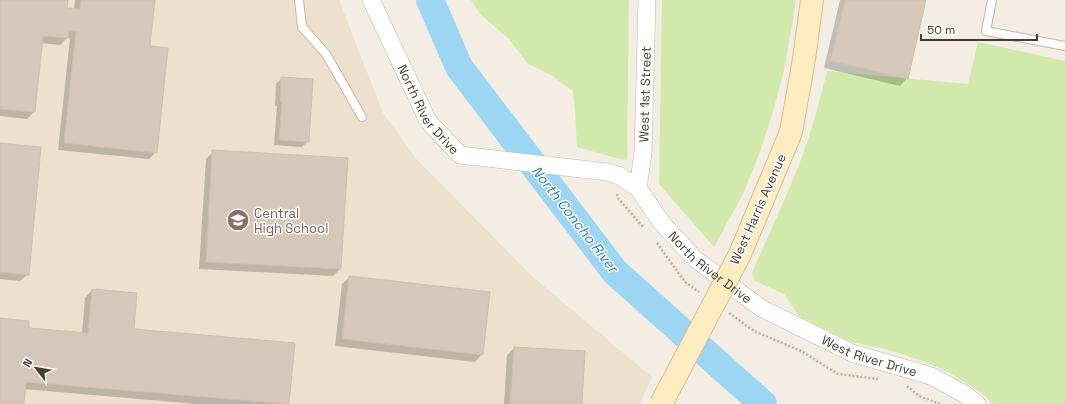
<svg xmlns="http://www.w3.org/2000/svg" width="1065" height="404" font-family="'Space Grotesk',sans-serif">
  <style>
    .education { fill: #ede1cd }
    .green { fill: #d1e9aa }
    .shadow { fill: #0003 }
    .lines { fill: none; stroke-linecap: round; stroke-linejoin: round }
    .river { stroke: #9cd6f3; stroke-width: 28 }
    .building { fill: #d5c8b8; stroke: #d0bfab }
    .lane-casing { stroke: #c1b7a9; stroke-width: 10 }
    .street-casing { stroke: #c1b7a9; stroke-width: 18 }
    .secondary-casing { stroke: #d5be91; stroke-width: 24 }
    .path { stroke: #c1af96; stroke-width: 2.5; stroke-dasharray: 2 2; stroke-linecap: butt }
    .lane { stroke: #fff; stroke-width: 8 }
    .street { stroke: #fff; stroke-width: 17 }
    .secondary { stroke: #ffecc1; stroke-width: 22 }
    .secondary-bridge-casing { stroke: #d5be91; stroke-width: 24; stroke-linecap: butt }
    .secondary-bridge { stroke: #ffecc1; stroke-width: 22 }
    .labels { text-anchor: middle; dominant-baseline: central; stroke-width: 3; stroke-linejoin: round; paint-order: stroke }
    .street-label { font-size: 13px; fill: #453d33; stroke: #fff }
    .education-label { font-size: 13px; fill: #785e54; stroke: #fff; text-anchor: start }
    .water-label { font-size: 14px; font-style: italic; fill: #287dac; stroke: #fff }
  </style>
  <rect width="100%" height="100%" fill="#f3ede3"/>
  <path class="education" d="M0,0H339L383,113L418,161L534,278L652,377L640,404H0Z"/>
  <path class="green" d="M471,0H629L627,160L616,158L577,147L575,111L573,91L551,75L527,63L509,39L480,14Z
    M662,0H796L785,66L773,112L760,152L743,194L714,247L659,184Z
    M978,42L1065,61V404H993L982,393L950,373L920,360L886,349L851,342L799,316L784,294L755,281L752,273C769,234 787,196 802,157C812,129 820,100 827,71L968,84Z"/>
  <path class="shadow" d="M0,0H67L66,9L74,10L75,0H154L149,47L156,152L149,159L58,150L70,38H67L60,45L41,43L34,112L27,119L0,116Z
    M840,0H925L907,78L900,86L824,68Z
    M282,78L308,141L302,147L274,145L277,106H275L276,84Z
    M0,144L28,274L20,281L0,279Z
    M213,152L340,269L333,276L199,269L206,159Z
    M350,277L482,354L475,362L335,346L342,284Z
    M92,290L133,330L294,344L288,404H196L24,389L23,404H0V319L28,329L82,333L85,298Z
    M514,348L581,404H504L507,355Z"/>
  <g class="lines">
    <path class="river" d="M430,0L459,67L615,272L763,404"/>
  </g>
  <path class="building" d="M0,0H68L67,8L80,9L81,0H155L150,46L168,48L157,153L64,143L76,31H69L68,38L43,36L35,112L0,109Z
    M845,0H926L908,79L830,61Z
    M281,77L313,79L309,142L279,140L282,101H280Z
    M0,143L41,147L29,275L0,272Z
    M212,150L348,158L341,269L206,262Z
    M349,276L490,292L483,355L342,339Z
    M92,289L137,293L134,329L295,343L289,404L26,382L24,404H0V318L29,321V328L88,333Z
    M514,347L585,351L582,404H510Z"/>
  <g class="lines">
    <g class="lane-casing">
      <path id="lane" d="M299,0L302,27L326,54L362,117
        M992,0L986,31L1065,46"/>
    </g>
    <g class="street-casing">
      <g id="street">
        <path id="s1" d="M371,0L428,121L460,155L607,172L618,175L638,188L661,222L695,259L761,308L852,353L931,376L966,395L977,404"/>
        <path id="s2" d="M638,188L643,153L647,0"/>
      </g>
    </g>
    <g class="secondary-casing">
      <path id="secondary" d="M740,254L791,132L804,59L812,0"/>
    </g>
    <path class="path" d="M617,194L618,198L643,227
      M657,243L685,282L699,292
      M729,313L754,331L801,351L838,374L878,379
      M907,386L919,396L940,404"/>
    <use href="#lane" class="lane"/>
    <use href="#street" class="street"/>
    <use href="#secondary" class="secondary"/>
    <g class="secondary-bridge-casing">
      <path id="secondary-bridge" d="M661,404L740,254"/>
    </g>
    <use href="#secondary-bridge" class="secondary-bridge"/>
  </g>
  <defs>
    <g id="school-disc" transform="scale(1.15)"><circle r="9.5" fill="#8d6e63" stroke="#fff"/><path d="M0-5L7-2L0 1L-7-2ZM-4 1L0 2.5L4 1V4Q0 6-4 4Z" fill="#fff"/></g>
  </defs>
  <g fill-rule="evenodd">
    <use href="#school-disc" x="238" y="220"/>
  </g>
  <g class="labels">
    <g class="street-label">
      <text stroke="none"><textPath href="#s2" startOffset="94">West 1st Street</textPath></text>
      <text stroke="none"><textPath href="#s1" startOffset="124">North River Drive</textPath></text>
      <text transform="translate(758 209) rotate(-66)">West Harris Avenue</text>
      <text stroke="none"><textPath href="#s1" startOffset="472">North River Drive</textPath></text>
      <text stroke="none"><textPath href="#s1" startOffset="656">West River Drive</textPath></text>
    </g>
    <g class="education-label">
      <text x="254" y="213">Central<tspan x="254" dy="15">High School</tspan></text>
    </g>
    <g class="water-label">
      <text transform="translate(575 219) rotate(52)">North Concho River</text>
    </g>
  </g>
  <g transform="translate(36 368) rotate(301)" stroke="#ffffff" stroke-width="3" paint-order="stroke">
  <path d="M0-3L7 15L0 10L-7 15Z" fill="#453d33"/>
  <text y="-6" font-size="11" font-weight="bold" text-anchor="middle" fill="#453d33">N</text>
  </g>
  <path d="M921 34v6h116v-6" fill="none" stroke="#453d33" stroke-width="2"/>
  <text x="927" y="34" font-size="12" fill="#453d33" stroke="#ffffff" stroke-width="3" paint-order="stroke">50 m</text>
</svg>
